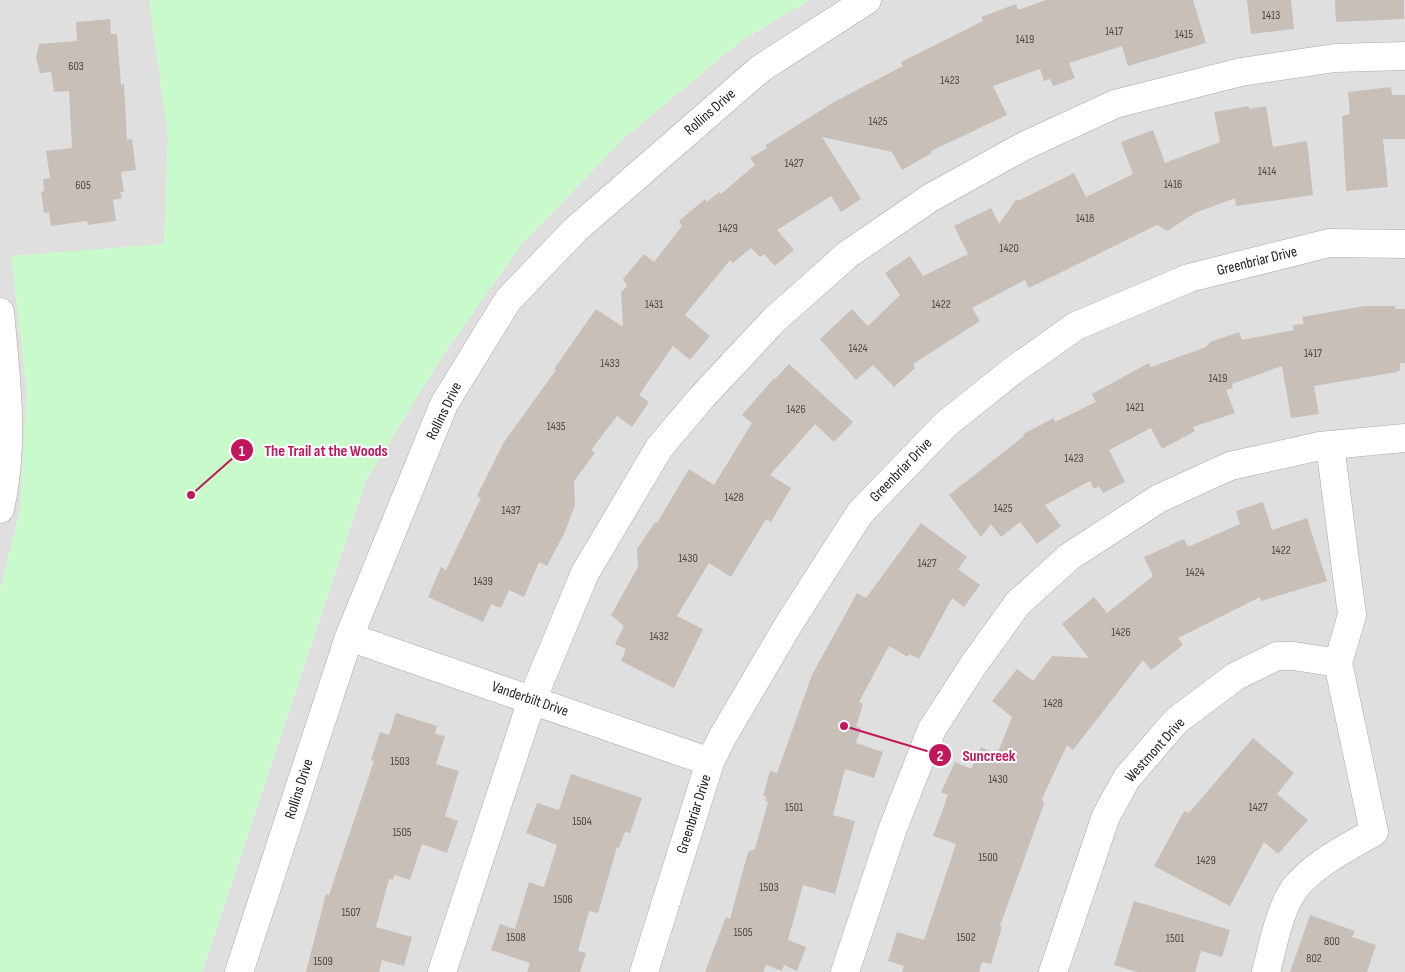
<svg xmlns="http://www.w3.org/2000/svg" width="1405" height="972" font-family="'Sofia Sans Condensed',sans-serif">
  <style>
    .residential { fill: #e0dfdf }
    .park { fill: #c8facc }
    .building { fill: #c7bfb8 }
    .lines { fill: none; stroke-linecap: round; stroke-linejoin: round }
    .minor-casing { stroke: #a9a9a9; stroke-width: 29 }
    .minor { stroke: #fff; stroke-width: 28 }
    .labels { text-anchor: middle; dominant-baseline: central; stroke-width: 4; stroke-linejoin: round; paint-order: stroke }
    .number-label { font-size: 12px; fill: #4b4948 }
    .street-label { font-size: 15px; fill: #222; stroke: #fff }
    .leader { fill: none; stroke: #c2185b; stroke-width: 2 }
    .callout-dot { fill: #c2185b; stroke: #fff; stroke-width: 2 }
    .mark-label { font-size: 15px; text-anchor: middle; font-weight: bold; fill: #fff }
    .callout-label { font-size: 16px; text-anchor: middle; font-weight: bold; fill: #c2185b; stroke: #fff; stroke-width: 4; stroke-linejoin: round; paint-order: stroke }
  </style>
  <rect width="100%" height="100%" fill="#f2efe9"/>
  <path class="residential" d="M0,0H149L168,135L164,245L12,256L27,392L20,510L0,591Z
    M809,0H1405V972H202L366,480L441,358L520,246L624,138L741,41Z"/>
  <path class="park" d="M149,0H809L741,41L624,138L520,246L441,358L366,480L202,972H0V591L20,510L27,392L11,256L164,244L168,135Z"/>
  <path class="building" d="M1046,0H1193L1206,43L1128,66L1122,46L1069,63L1075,78L1053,86L1050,79L1044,81L1040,69L993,86L1007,115L931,151L932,153L902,170L892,152L822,137L861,199L841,212L831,196L777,230L794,250L775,266L764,254L760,257L751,248L733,263L730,260L685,315L710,336L690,360L673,346L639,395L649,402L632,427L617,416L591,450L595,453L574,481L575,505L564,534L547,566L539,562L524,597L509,590L501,608L491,604L483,622L428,597L441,567L446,570L481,498L477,496L504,442L556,370L554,369L596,309L623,327L621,292L627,286L623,279L644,254L654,262L682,226L679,221L705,199L707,202L719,192L721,194L755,165L750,158L767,148L766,145L834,102L903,66L901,62L983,21L981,17L1016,4L1018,10Z
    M1247,0H1291L1294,29L1251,34Z
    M1335,0H1404V19L1336,22Z
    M110,19L111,34H117L121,85L124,84L127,140L132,139L136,170L121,172L124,192H120L122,198L113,200L116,221L88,225L87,221L51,226L49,212L44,213L41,192L44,191L43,179L50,178L46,151L72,148L69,91L54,92L51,72L40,73L36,58L39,44L77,41L76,22Z
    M1391,87L1392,95H1405V139H1383L1388,187L1346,191L1342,116L1350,114L1348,92Z
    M1249,106V109L1266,106L1273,147L1307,141L1313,195L1236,206L1235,198L1195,213L1167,231L1157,225L1029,288L1025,280L972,308L980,321L913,364L915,368L894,387L873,365L856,380L820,339L852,309L868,326L900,295L885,273L910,256L923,276L968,254L954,226L991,208L999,224L1016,200H1020L1074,173L1086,197L1133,174L1121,142L1153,130L1165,163L1220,142L1214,112Z
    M1364,306H1395V309H1405V363H1400V370L1397,372L1314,386L1319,414L1291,418L1282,366L1232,384L1233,388L1226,390L1235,413L1193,427L1195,431L1162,449L1151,428L1109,450L1125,482L1103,493L1099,486L1094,489L1090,481L1045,505L1061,526L1037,544L1020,522L1001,537L991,524L981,537L949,495L1024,436L1023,434L1054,418L1055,422L1096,402L1092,394L1149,363L1151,367L1206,347L1210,342L1239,332L1242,340L1294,330L1293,325L1304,324L1302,317Z
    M789,364L853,422L834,442L815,424L770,475L791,488L771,522L766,519L731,577L709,563L677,616L703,629L674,688L621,661L626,649L615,644L624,626L611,615L638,567L637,549L655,522L657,523L689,469L714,485L752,423L742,415L774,378L775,379Z
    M1263,502L1272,530L1307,518L1327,581L1261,601L1260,597L1178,638L1183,645L1151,670L1143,660L1073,750L1067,745L1042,799L1044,804L1000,926L1002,927L991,964L982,962L979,972H902L904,966L888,961L897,932L924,940L956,844L933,836L948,795L941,792L955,762L971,769L981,747L997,754L1012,717L992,701L1017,669L1033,681L1052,656L1089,658L1062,624L1094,597L1107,613L1153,576L1144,557L1184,539L1188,547L1240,524L1236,511Z
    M921,523L967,557L958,569L980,585L964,607L952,598L919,659L909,654L908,657L889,646L859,702L863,704L856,727L861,728L856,743L883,752L874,778L845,769L833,815L855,821L835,894L803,885L788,940L806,947L797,971L784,965L782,971L766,965L763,972H705L726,917L730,919L748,852L755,849L768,802L765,801L766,796H763L770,771L777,773L812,675L857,593L866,598Z
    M396,713L437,726L435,734L445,736L436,764L459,771L445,816L458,821L447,853L422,844L410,880L394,875L393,880L389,879L376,927L412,937L404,966L382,960L379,972H306L326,894L329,895L374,761L371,760L380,732L389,735Z
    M1253,738L1294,773L1277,794L1308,820L1278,854L1264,842L1230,906L1154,866L1184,811L1189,813Z
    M571,774L642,798L630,833L625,832L619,848L617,847L598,913L589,911L578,951L586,953L580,972H527L530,963L491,950L500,924L515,929L529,882L544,887L557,845L526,833L537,803L559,810Z
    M1134,901L1230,930L1222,957L1201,951L1195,972H1137L1114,965Z
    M1310,915L1355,931L1352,937L1376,945L1367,972H1290Z"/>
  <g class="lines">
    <g class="minor-casing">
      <path id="minor" d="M0,312C6,378 15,443 0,509
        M349,637L710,762
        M239,972L349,637L444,404L508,300L575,230L760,69L867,0
        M442,972L532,700L585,573L659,448L702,397L774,320L847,255L930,198L1024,146L1115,104L1241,72L1335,58L1405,56
        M644,972L710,762L723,736L790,622L860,513L946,424L1015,369L1076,326L1189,278L1329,243L1405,244
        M845,972L893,828L932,729L974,664L1018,603L1069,557L1158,499L1230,466L1320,446L1405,438
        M1053,972L1106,816L1127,778L1176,721L1236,676L1277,656H1294L1338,663
        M1266,972C1272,949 1280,907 1295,888C1315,863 1347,848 1374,832L1338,663L1352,615L1330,445"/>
    </g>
    <use href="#minor" class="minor"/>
  </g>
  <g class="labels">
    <g class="number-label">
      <text x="1271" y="15">1413</text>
      <text x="1114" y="31">1417</text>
      <text x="1184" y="34">1415</text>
      <text x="1025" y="39">1419</text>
      <text x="76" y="66">603</text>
      <text x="950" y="80">1423</text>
      <text x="878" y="121">1425</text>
      <text x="794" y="163">1427</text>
      <text x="1267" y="171">1414</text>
      <text x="1173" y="184">1416</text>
      <text x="83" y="185">605</text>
      <text x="1085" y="218">1418</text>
      <text x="728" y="228">1429</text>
      <text x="1009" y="248">1420</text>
      <text x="654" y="304">1431</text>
      <text x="941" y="304">1422</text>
      <text x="858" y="348">1424</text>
      <text x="1313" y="353">1417</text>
      <text x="610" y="363">1433</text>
      <text x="1218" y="378">1419</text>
      <text x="1135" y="407">1421</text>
      <text x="796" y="409">1426</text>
      <text x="556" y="426">1435</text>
      <text x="1074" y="458">1423</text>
      <text x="734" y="497">1428</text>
      <text x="1003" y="508">1425</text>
      <text x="511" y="510">1437</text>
      <text x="1281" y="550">1422</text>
      <text x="688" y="558">1430</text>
      <text x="927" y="563">1427</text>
      <text x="1195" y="572">1424</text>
      <text x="483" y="581">1439</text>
      <text x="1121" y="632">1426</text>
      <text x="659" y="636">1432</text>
      <text x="1053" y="703">1428</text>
      <text x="400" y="761">1503</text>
      <text x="998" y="779">1430</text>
      <text x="794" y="807">1501</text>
      <text x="1258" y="807">1427</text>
      <text x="582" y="821">1504</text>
      <text x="402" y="832">1505</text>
      <text x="988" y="857">1500</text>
      <text x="1206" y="860">1429</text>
      <text x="769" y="887">1503</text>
      <text x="563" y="899">1506</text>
      <text x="351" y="912">1507</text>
      <text x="743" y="932">1505</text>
      <text x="516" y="937">1508</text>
      <text x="966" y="937">1502</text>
      <text x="1175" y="938">1501</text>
      <text x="1332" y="941">800</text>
      <text x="1314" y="958">802</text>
      <text x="323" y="961">1509</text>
    </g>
    <g class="street-label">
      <text transform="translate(710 112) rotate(-41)">Rollins Drive</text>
      <text transform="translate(1257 261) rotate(-14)">Greenbriar Drive</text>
      <text transform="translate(444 411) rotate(-64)">Rollins Drive</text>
      <text transform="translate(901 470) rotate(-46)">Greenbriar Drive</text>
      <text transform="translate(530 699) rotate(19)">Vanderbilt Drive</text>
      <text transform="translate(1155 750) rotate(-48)">Westmont Drive</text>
      <text transform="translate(299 789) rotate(-72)">Rollins Drive</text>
      <text transform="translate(694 814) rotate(-72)">Greenbriar Drive</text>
    </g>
  </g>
  <path class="leader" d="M191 495L242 450M844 726L940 755"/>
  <g class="callout-dot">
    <circle cx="191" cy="495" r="5"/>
    <circle cx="844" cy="726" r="5"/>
    <circle cx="242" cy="450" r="12"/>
    <circle cx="940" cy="755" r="12"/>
  </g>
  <g class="mark-label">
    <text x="242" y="456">1</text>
    <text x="940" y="761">2</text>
  </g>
  <g class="callout-label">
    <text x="326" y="456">The Trail at the Woods</text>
    <text x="989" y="761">Suncreek</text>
  </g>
</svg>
